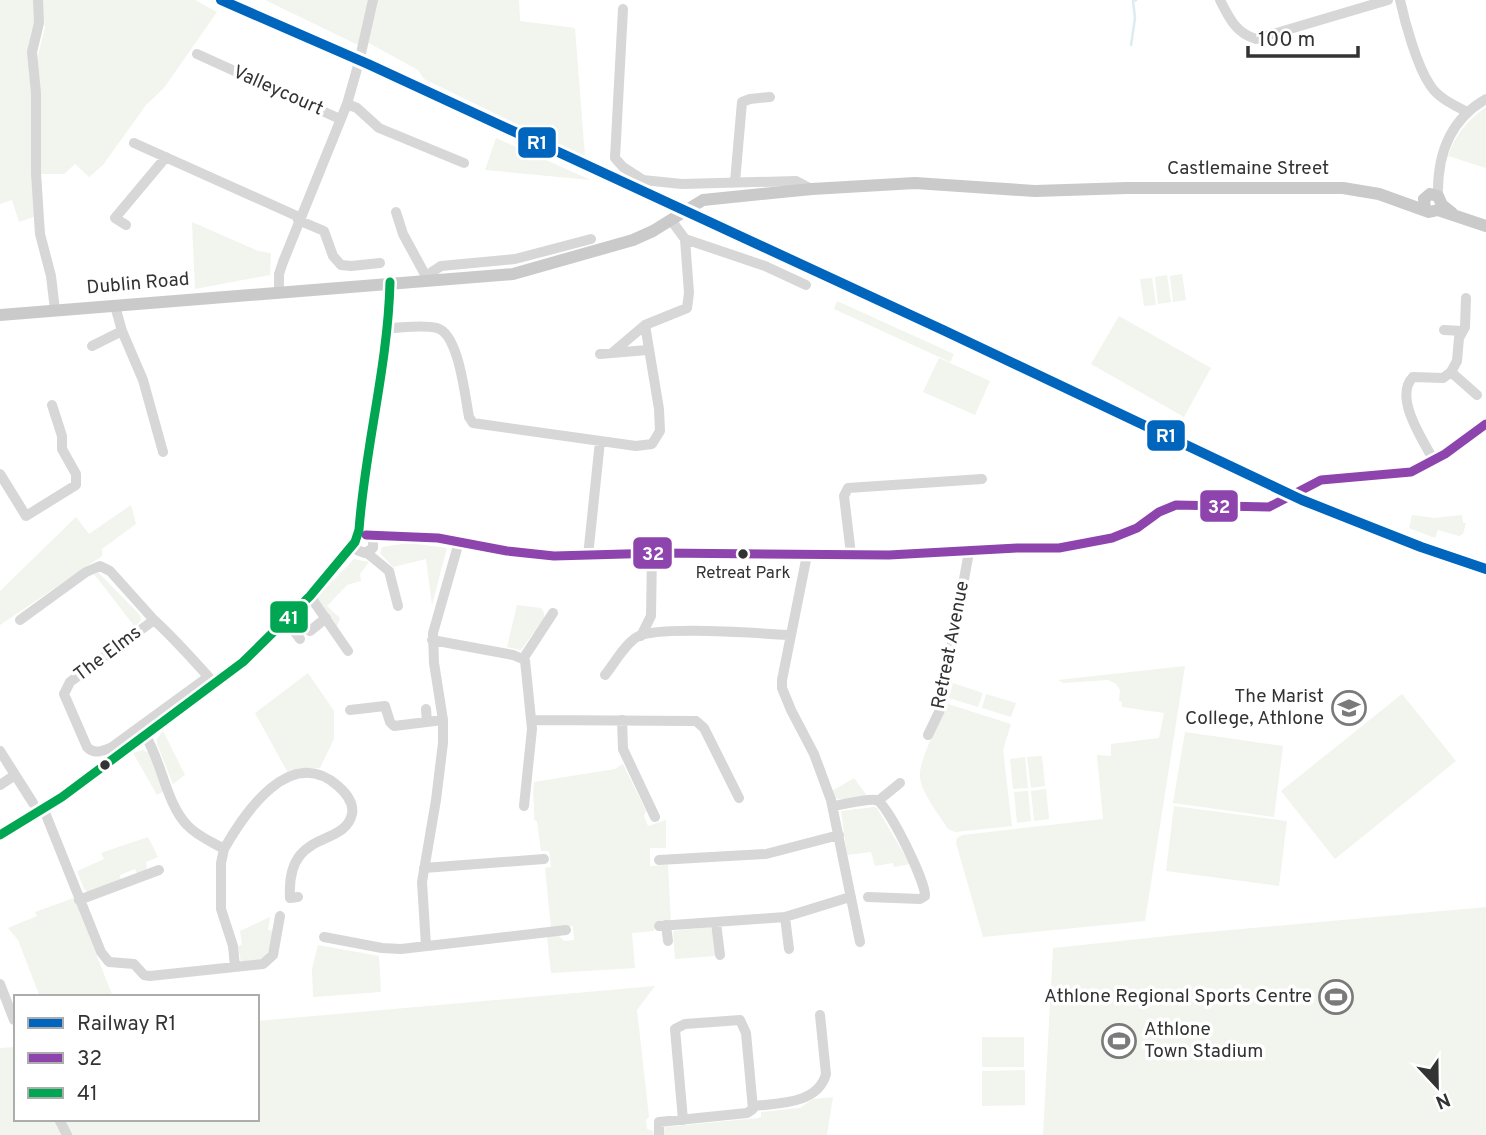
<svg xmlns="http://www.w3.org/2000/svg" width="1486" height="1135" font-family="Overpass,sans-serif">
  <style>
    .green { fill: #f1f5ed }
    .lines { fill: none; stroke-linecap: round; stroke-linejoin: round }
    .stream { stroke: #ddebf3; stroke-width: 2.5 }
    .minor { stroke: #d7d7d7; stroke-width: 10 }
    .major { stroke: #cacaca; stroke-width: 12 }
    .bus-1-casing { stroke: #fff; stroke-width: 14 }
    .bus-2-casing { stroke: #fff; stroke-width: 14 }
    .bus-1 { stroke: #8e44ad; stroke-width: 9 }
    .bus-2 { stroke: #00a651; stroke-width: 9 }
    .rail-1-casing { stroke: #fff; stroke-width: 16 }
    .rail-1 { stroke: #0065bd; stroke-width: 10 }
    .bus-dot { fill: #333; stroke: #fff; stroke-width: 2.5 }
    .labels { text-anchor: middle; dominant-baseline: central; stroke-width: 7; stroke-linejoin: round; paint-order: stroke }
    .bus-label { font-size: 17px; fill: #333; stroke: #fff }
    .street-label { font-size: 19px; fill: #333; stroke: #fff }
    .poi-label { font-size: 19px; fill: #333; stroke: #fff; text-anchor: end }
    .line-badge { stroke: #fff; stroke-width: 2.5 }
    .badge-label { font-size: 19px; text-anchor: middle; font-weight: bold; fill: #fff }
  </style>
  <rect width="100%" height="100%" fill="#fff"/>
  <path class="green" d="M0,0H35L34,98L36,216L19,222L12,200L0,204Z
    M42,0H195L217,12L164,88L146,105L103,165L89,177L75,164L64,174H40L37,59L45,28Z
    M265,0H369L358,45Z
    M377,0H519L520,21L575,28L585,157L424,79L418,70L367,42Z
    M1486,107V168L1448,156C1455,135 1468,120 1486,107Z
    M496,138L591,180L485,170Z
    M192,222L258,251L271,253L270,275L195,289Z
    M1182,274L1186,300L1173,302L1170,276Z
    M1167,275L1171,302L1158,304L1155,277Z
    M1152,278L1156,305L1144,306L1140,279Z
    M837,301L954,354L950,362L834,309Z
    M1119,316L1211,368L1184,417L1091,364Z
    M939,358L990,381L975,415L923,392Z
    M131,505L136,524L102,549V556L0,625V591L76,517L89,534Z
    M1412,515L1434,518L1462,515L1463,523H1466L1463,534L1459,536L1438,530L1435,538L1409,528Z
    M409,543L447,548L432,605L426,559L393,567L380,553L382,547Z
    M354,559L369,562L360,574L361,581L347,585L327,606L340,618L337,626L316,598Z
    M98,572L140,615L141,620L135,627L94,574Z
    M517,605L541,608L544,612V618L521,650L507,647Z
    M1185,666L1145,921L983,937L956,843L957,838L962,835L1103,819L1097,755L1111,756V744L1159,738L1164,713L1122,707V702L1119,701L1120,690L1116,684L1108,680L1064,683L1058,680Z
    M308,673L334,711V739L320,768H303L288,773L255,713Z
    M953,683L983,693L978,707L949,698Z
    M986,694L1016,703L1011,717L982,708Z
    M1402,694L1456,761L1335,859L1281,791Z
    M945,703L1011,724L1003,750L1012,826L955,832L948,829C940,816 920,791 920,776C919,758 940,724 945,703Z
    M163,731L185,775L173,784L157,744V739Z
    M1185,732L1283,746L1274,817L1173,803Z
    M143,750L149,753L164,791L157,795L133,753Z
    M1042,756L1045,786L1031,788L1027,757Z
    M1025,757L1028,788L1013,789L1010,759Z
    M623,764L646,811L644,816L648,826L666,820V848H650V866L668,865L671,922L654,923V931L632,933L635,968L551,973L547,936L558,935L564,941L574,940L573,926L551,928L545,868L551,867L549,851H541L537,821L534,820C535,806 532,796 534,782L615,769Z
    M854,778L868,797L844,800L834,798L832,791Z
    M1046,789L1049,819L1034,821L1031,791Z
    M1028,791L1031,821L1017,823L1014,792Z
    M1174,806L1287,821L1279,886L1166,871Z
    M874,807L877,808L910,864L894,867L893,863L875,866L871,852L847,855L841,811Z
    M148,837L158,857L146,862L147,870L138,875L135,869L120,875L121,880L89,893L84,889L77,871L104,859L101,853Z
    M74,898L113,997H40L18,940L8,928L37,916L35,912Z
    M1486,907V1135H1043L1053,948L1197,933Z
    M270,917L268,930L275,931L266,959L241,962L238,947L242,944L240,931Z
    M710,927L713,931L715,956L675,959L673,931Z
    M318,945L379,956L381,992L313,997L312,969Z
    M655,986L637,1010L649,1117L646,1120L647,1129L653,1131L654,1135H71L63,1119H257V1021Z
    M982,1037H1024V1067H982Z
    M16,1047V1119H55L62,1135H0V1048Z
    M1025,1070V1105L982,1106V1071Z
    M833,1097L827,1135H663L665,1127L758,1118L761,1117V1112L800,1108L813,1099Z"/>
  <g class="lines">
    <path class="stream" d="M1131,45L1135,18L1133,1L1136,0"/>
    <path class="minor" d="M38,0L39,23L32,52L36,93V173L40,234L51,276L55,310
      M1220,0C1229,18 1236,33 1256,39L1388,0
      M1400,0C1405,23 1417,66 1430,85C1438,98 1454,105 1467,112
      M623,9L615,158L623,167L643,180L682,184L796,181L811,189
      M197,54L340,119
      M347,104L357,108L379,128L464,163
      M134,143L299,217
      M735,182L742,102L750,99L770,97
      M1438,196C1437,156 1449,120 1486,99
      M396,212L403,234L428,280L432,272L441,266L515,259L591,239
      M298,220L324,231L333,256L341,265L351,266L380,263
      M671,220L685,239L765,266L806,285
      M126,225L115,218L166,157
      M279,292V274L283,262L347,104L359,62L373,0
      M115,306L122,331L143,380L163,452
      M387,328C402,328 422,324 437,328C459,334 465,397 469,417L473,423L636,446L652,444L660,431L659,409L645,325
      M1444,330L1462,331
      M92,346L122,331
      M612,353L645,325L687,308L689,293L685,239
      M600,354L647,350
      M1451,372L1477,395
      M1434,461C1423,440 1393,397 1413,377L1443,378L1451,372L1457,361L1459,338L1465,327L1466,298
      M0,474L26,516L76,485V474L62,449V436L52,405
      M366,535L438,538L507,551L554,556L660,553L889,555L1017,548H1059L1112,538L1137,528L1159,512L1176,505L1269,507L1321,480L1411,472L1445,454L1486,424
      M355,542L357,550L365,553L373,548V541
      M367,553L389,571L398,606
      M851,554L844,496L848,488L982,479
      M807,555L782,680V688L791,710L814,754L831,800L860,942
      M588,556L600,441
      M310,596L348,651
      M20,620L86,572L100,566L110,571L154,620
      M286,620L300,639
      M310,631L326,618
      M641,636L651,616L652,553
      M432,640L513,655L525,660L532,729L524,806
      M523,659L553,613
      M605,675C614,664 625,644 637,637C657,625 764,634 791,635
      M208,677L112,747C103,751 94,755 87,747L64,694L70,682L154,620C176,640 195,662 215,684
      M426,709L427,722
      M350,710L385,706L390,722L394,726L443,720
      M532,720L696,721L704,728L739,798
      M622,720L623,749L655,817
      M145,735C162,762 166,803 187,825C197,836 212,842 224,849C245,812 291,744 338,786C346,793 354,803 352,814C344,849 286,827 290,898L298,897
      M928,735L940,710L969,552
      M0,751L33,803
      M0,785L15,775
      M878,801L900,783
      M833,806C843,805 867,798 876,800C888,803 926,883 925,896L920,899L868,897
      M44,810L101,952L109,962L134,964L144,975L150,976L263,964L273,955L280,916
      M0,835L62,797L243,662L310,596L355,542L359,530C365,447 388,366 390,282
      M224,849L221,863V909L233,946L235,967
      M659,860L766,854L839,835
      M424,868L544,859
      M79,900L159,870
      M785,917L789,949
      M716,923L720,955
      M666,925L668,941
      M659,926L785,917L850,897
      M324,937L382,948L401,949L566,930
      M426,946L422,882L436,800L443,743V720L434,663L433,633L459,542
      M0,984L14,1020
      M754,1106C779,1103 818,1104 826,1074L820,1015
      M59,1119L67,1135
      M659,1135V1122L747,1113L753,1109L746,1033L740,1020L685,1024L675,1029L683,1120"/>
    <path class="major" d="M1425,209L1424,199L1430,194L1438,196L1442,205L1452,213
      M0,315L513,274L633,240L653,231L703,200L812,189L915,183L1035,191L1127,188H1343L1379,194L1429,212L1438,210L1486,226"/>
    <g class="bus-1-casing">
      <path id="bus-1" d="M366,535L438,538L507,551L554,556L660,553L889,555L1017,548H1059L1112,538L1137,528L1159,512L1176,505L1269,507L1321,480L1411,472L1445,454L1486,424"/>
    </g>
    <g class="bus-2-casing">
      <path id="bus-2" d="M0,835L62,797L243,662L310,596L355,542L359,530C365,447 388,366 390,282"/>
    </g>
    <use href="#bus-1" class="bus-1"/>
    <use href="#bus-2" class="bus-2"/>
    <g class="rail-1-casing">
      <path id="rail-1" d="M221,0L368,64L943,330L1302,500L1421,547L1486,569"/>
    </g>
    <use href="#rail-1" class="rail-1"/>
  </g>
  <defs>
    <g id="school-ring" transform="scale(1.75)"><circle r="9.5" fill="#fff" stroke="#7a7a7a" stroke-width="1.5"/><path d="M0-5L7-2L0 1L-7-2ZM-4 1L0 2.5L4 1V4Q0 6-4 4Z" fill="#7a7a7a"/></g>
    <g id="stadium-ring" transform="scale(1.75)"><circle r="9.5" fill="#fff" stroke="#7a7a7a" stroke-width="1.5"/><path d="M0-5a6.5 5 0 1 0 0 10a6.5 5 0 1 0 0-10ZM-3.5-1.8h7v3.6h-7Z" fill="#7a7a7a"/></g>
  </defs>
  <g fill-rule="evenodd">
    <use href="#school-ring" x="1349" y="708"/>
    <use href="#stadium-ring" x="1336" y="997"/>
    <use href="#stadium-ring" x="1119" y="1041"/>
  </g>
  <g class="bus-dot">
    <circle cx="743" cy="554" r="6"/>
    <circle cx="105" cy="765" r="6"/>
  </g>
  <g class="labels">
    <g class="bus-label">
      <text x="743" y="574">Retreat Park</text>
    </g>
    <g class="street-label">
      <text transform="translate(278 91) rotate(24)">Valleycourt</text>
      <text x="1248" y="169">Castlemaine Street</text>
      <text transform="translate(138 284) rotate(-5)">Dublin Road</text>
      <text transform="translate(951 645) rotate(-79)">Retreat Avenue</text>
      <text transform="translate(108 654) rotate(-37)">The Elms</text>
    </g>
    <g class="poi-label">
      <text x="1324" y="697">The Marist<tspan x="1324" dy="22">College, Athlone</tspan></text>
      <text x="1312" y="997">Athlone Regional Sports Centre</text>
      <text x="1144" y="1030" text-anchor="start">Athlone<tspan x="1144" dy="22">Town Stadium</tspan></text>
    </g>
  </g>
  <g class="line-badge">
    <rect x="517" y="126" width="40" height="33" rx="7" fill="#0065bd"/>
    <rect x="1146" y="419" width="40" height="33" rx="7" fill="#0065bd"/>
    <rect x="1199" y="489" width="40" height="34" rx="7" fill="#8e44ad"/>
    <rect x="632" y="536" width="41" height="34" rx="7" fill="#8e44ad"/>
    <rect x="269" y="600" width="40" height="34" rx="7" fill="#00a651"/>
  </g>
  <g class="badge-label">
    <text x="537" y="149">R1</text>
    <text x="1166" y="442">R1</text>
    <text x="1219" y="513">32</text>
    <text x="653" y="560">32</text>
    <text x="289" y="624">41</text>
  </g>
  <rect x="14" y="995" width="245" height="126" fill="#ffffff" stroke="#adadad" stroke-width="2"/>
  <rect x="28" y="1018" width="35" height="10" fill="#0065bd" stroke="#adadad" stroke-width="2"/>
  <text x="77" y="1030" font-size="21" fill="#333333">Railway R1</text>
  <rect x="28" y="1053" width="35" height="10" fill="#8e44ad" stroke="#adadad" stroke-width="2"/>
  <text x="77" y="1065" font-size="21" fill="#333333">32</text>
  <rect x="28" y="1088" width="35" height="10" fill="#00a651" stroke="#adadad" stroke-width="2"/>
  <text x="77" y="1100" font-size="21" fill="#333333">41</text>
  <g transform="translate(1437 1086) rotate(158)" stroke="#ffffff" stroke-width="5" paint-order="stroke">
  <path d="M0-5L12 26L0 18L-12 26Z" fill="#333333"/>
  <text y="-10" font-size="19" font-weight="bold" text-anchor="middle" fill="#333333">N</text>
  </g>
  <path d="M1248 46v10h110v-10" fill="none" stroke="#333333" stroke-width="3.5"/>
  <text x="1258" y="46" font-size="21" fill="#333333" stroke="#ffffff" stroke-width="5" paint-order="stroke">100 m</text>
</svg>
